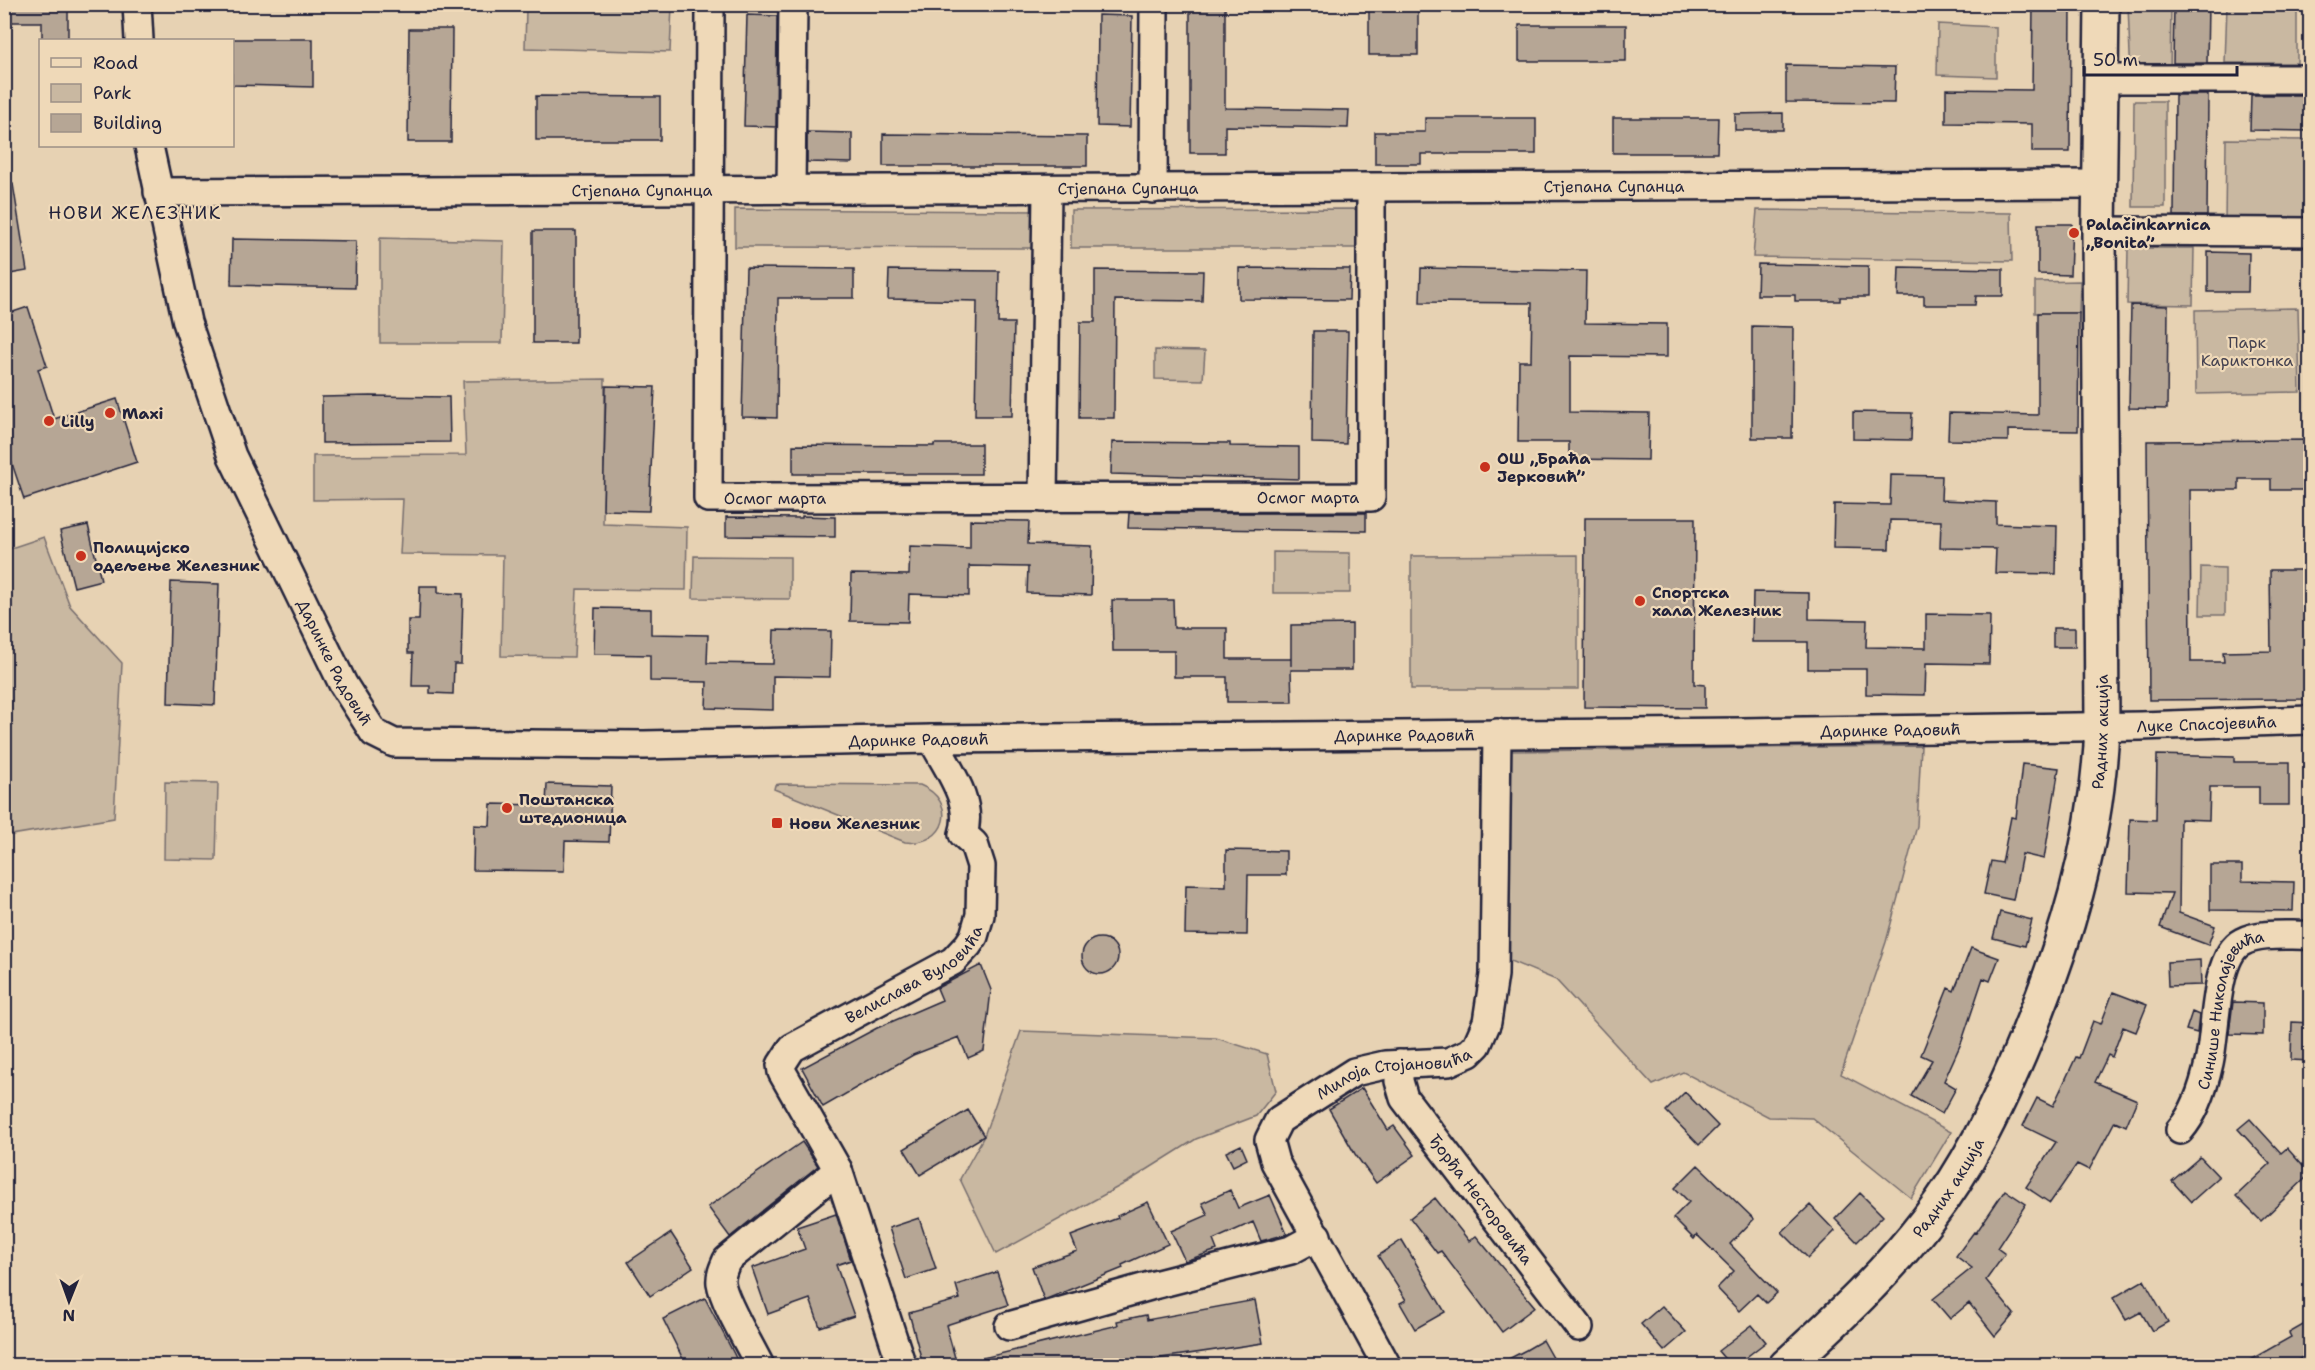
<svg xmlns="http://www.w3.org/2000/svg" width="2315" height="1370" font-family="'Shantell Sans',sans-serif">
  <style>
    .green { fill: #c9b8a1; stroke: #766d6e; stroke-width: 1.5 }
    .building { fill: #b6a695; stroke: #22223b; stroke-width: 1.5 }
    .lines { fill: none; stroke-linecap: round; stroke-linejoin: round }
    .minor-casing { stroke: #22223b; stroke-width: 32 }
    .major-casing { stroke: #22223b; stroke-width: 38 }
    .minor { stroke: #efd9b8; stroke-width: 27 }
    .major { stroke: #efd9b8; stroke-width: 33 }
    .poi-dot { fill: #c8321e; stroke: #efd9b8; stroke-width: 2 }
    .labels { text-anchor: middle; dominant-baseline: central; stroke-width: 4.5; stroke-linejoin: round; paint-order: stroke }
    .street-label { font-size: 16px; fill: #22223b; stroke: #efd9b8 }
    .poi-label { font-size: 16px; font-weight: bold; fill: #22223b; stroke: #efd9b8; text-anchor: start }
    .park-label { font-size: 16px; fill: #43404f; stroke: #efd9b8 }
    .neighbourhood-label { font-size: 18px; letter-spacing: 1.5px; fill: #22223b; stroke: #efd9b8 }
  </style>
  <rect width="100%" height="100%" fill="#e7d2b3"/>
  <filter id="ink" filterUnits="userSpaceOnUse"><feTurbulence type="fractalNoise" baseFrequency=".0167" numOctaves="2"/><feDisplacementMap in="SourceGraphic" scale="12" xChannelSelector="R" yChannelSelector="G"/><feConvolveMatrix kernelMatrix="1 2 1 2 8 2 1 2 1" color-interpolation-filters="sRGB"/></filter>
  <g filter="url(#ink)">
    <path class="green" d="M580,5H672L670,52L525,48L526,9L580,10Z
      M2128,5H2171L2170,78L2131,79Z
      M2227,5H2297V63H2225Z
      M1938,24L1996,27V77L1937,75Z
      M2134,101H2165V207H2133Z
      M2226,139L2310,140V226L2225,225Z
      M735,209L1039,211L1038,248L735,247Z
      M1364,209V248H1071V210Z
      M1757,210L2011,213L2012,261L1753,257Z
      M380,238L504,241L502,343H380Z
      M2128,248H2194L2193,305L2127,304Z
      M2080,281L2079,313H2035V282Z
      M2298,308L2300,392L2196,394L2195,310Z
      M1155,350L1205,351L1203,380L1155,379Z
      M605,379L603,524L687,527L686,590L577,589L574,657L501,656L503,555L400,554L403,499L313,500V456L466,455L463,381Z
      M44,537L70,606L122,663L114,818L5,836V550Z
      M1273,552L1350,553V593H1273Z
      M1578,555V689H1411V556Z
      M694,556L790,557V599L693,598Z
      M2201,567L2225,568V615H2200Z
      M1921,746L1917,826L1886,942L1841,1074L1951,1132L1911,1198L1812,1118L1769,1117L1683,1072L1653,1085L1556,980L1503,958L1508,751Z
      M165,782L218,783L216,860L164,859Z
      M780,784L920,785C959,801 947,847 905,842L774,789L775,785Z
      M1021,1031L1216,1038L1267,1054L1276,1091L1256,1116L1196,1139L1129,1181L996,1254L960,1179L984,1136Z"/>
    <path class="building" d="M4,4H68V40H42V22H4Z
      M1190,4H1225V108L1349,110L1348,128L1225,126V153H1190Z
      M1369,4H1418V55H1369Z
      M2033,4H2071L2070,152H2032V124L1946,123V89L2032,90Z
      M2174,4H2208L2207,63H2173Z
      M747,15L777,16L776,127L744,126Z
      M1098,15L1132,16L1130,127L1097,126Z
      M1519,25H1626V61H1519Z
      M409,29H452L451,142H408Z
      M232,39H313V87L232,85Z
      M1786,65L1895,67L1894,103L1786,102Z
      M2175,95H2208L2207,216H2174Z
      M2251,95H2310V131L2250,130Z
      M536,96L660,97V140H536Z
      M1783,113V130H1735V114Z
      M1425,118H1536V154H1421V164H1375V132H1425Z
      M1613,118H1718L1717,153H1613Z
      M807,132L852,133V163L807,162Z
      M883,134L1087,136V166H883Z
      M13,184L27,271L4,275V185Z
      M2038,224H2072L2070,275L2038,274Z
      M533,231H576V343H533Z
      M232,239L356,241L355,288L231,285Z
      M2208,252L2249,253L2248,292H2208Z
      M1758,264L1868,266V297H1840V301H1795V295H1757Z
      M1899,267L2003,269V296H1976L1975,305H1924V296H1898Z
      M746,268L854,269V298H778L777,418L742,417Z
      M1239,268L1350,269L1349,300L1239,299Z
      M1421,268L1586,271L1585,323L1667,324V357L1570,356V412L1649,413L1648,460L1569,459V442H1518L1519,361H1531L1532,303L1420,302Z
      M889,270L999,271L998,323H1014L1012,416H975L977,301L888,299Z
      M1095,270L1203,271L1202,301L1115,300L1114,418H1079L1080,322H1095Z
      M2131,305L2168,306L2167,409L2129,408Z
      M28,307L47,366L38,369L54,419L117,399L137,462L24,499L4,440V315Z
      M2038,313H2079L2078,431L2008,430V441L1948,440L1949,413L2038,415Z
      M1752,326L1793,327L1792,438H1752Z
      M1313,331H1348L1346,444L1312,443Z
      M606,386L655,387L649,511L603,510Z
      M370,396L449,397L450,442L322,443V397Z
      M1853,412L1912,413L1911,440L1853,439Z
      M2310,440V490H2271V479H2239V490H2190L2191,662H2224L2223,652L2271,651L2270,570H2310V699L2149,700L2147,441Z
      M1112,442L1230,443V446L1299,447V479L1111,474Z
      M934,444H981V474H793V445L934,446Z
      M1891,475L1942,476L1941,500L1996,502V524L2057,526L2056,574L1995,573L1996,549L1940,548L1941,521L1890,520L1889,549L1833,548L1834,504L1890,505Z
      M1129,513H1366V531L1128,528Z
      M802,516L835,517V537L726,536V517L802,518Z
      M1585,518H1695L1694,684L1705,685V708L1584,707Z
      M970,520L1029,521L1028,544L1092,546L1091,595L1027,593L1028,567L969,566V596L909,594L908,622L850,621L851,574L909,575L910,546L970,548Z
      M88,525L101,580L74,587L60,531Z
      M171,582L219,584L215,705L168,703Z
      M420,586H438V593L463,594L461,664H454L453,694L430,693V686H412L413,653H408V620H419Z
      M1753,592L1809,593V619L1867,620L1866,647L1926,648V614L1990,615L1989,664L1926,663L1925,695L1866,694V669H1808V642H1752Z
      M1112,600H1173L1174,628H1227V659H1291V666V625L1352,624V670H1291L1292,702H1227V677H1174V651H1113Z
      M595,608L651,609V634L708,635L707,663L773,664L774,630L831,631L830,677L773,676V710L706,708L707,682L650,681V655L594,654Z
      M2053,628H2075V647H2053Z
      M2157,755L2234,757V762H2289V805H2259V787H2210L2209,820L2180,819L2179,913L2215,926L2208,945L2160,927L2172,893L2128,892L2130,819L2156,820Z
      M2022,764L2059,768L2044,859L2022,854L2013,900L1984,894L1991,861L2002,863L2011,817L2016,818Z
      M547,784L611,786L609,842L565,841L564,871L473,870L474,825L490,826L491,804L546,805Z
      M1226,850L1286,851V875H1248L1247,935L1185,934L1186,885L1226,886Z
      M2210,865H2242V881L2294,882L2293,911L2210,910Z
      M2000,912L2032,920L2025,946L1993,938Z
      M1082 956a18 18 0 1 1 36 0a18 18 0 1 1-36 0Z
      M1971,948L1999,958L1990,981L1983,978L1962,1041L1944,1081L1956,1088L1942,1114L1911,1096L1932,1060L1921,1055L1948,988L1954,991Z
      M2200,960L2201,985L2168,986L2167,962Z
      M981,965L991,990L984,1051L968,1058L959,1037L913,1055L823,1107L802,1068L877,1028L942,1000L937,988Z
      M2113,992L2147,1005L2136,1032L2123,1027L2112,1057L2108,1055L2095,1082L2137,1100L2126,1126L2115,1121L2089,1170L2077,1164L2050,1203L2026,1187L2056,1142L2023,1126L2037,1098L2053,1106L2076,1057L2079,1058L2093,1021L2101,1024Z
      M2233,1002L2263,1003V1035L2229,1034Z
      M2192,1012L2199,1015L2197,1033L2186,1030Z
      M2292,1022L2310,1023V1061L2291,1060Z
      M1362,1088L1388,1130L1394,1126L1415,1155L1376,1183L1355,1154L1329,1109Z
      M1685,1092L1718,1126L1699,1145L1666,1111Z
      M968,1110L984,1136L920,1175L904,1149Z
      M2250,1119L2281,1153L2287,1148L2310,1174L2261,1221L2236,1196L2270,1164L2238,1129Z
      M802,1142L818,1166L730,1237L708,1207Z
      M1241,1145L1247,1159L1233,1166L1226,1152Z
      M2200,1157L2219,1177L2191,1202L2172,1181Z
      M1698,1165L1754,1219L1730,1244L1777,1293L1766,1303L1757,1294L1739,1311L1717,1288L1734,1271L1697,1235L1694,1239L1673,1218L1689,1202L1675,1188Z
      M1230,1190L1238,1208L1270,1195L1287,1234L1261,1241L1253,1222L1213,1240L1217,1250L1185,1261L1171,1231L1208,1215L1202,1203Z
      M2005,1190L2026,1204L1997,1248L2005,1254L1986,1280L2014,1314L1995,1336L1969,1303L1950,1319L1933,1299L1972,1268L1956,1256L1974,1232L1976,1233Z
      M1860,1193L1883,1216L1857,1242L1835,1219Z
      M1435,1198L1469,1241L1476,1236L1535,1307L1502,1332L1441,1251L1437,1253L1410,1218Z
      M1148,1202L1168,1244L1122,1265L1123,1268L1044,1300L1032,1267L1077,1251L1071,1236L1118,1218L1117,1216Z
      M1810,1205L1835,1231L1808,1258L1782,1232Z
      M836,1214L851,1260L836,1265L854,1316L820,1327L810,1299L768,1314L752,1268L805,1249L797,1227Z
      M919,1218L936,1269L906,1279L889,1228Z
      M671,1233L693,1267L650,1296L628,1262Z
      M1402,1240L1445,1312L1415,1329L1400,1303L1406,1300L1378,1256Z
      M997,1272L1008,1305L946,1325L957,1365H923L909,1313L960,1299L956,1285Z
      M2144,1280L2168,1322L2152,1331L2141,1312L2126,1320L2113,1298Z
      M705,1298L734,1354L739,1365H686L663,1319Z
      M1255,1300L1263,1343L1155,1359L1156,1365H984L983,1358L1118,1325L1117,1321L1146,1315L1147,1320Z
      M1662,1306L1686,1332L1664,1351L1641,1324Z
      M2310,1321V1353L2289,1365H2241L2291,1337L2289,1333Z
      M1752,1325L1766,1342L1736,1365H1730L1718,1351Z
      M1543,1340L1557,1365H1497L1526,1350Z"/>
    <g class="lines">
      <g class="minor-casing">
        <g id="minor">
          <path d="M137,4L139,40"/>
          <path id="s1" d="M710,4L708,498L1371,497V188"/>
          <path d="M2101,79H2310"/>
          <path id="s2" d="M149,146L187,322L232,456L343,684L374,733L394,743L644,745L932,739L1742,732L2141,726L2310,720"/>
          <path d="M1153,189L1154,4"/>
          <path d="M791,190L793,4"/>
          <path id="s3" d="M158,192L2099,184"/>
          <path d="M2099,231L2310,232"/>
          <path d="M1043,498L1047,190"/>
          <path id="s4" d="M1399,1064V1081L1404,1098L1579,1327"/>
          <path id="s5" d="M2180,1130C2196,1112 2204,1086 2209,1063C2216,1034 2214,956 2242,942C2260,932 2290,936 2310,935"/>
          <path d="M1009,1326L1150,1286L1291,1250L1317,1236"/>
          <path d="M760,1366C750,1345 724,1303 721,1283C720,1275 724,1267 727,1260L838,1170"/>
          <path id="s6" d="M902,1366L838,1170L782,1072L781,1065L792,1048L953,961L968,945L974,936L980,915L981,866L974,844L963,834C974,801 947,768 932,739"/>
          <path id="s7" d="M1387,1366L1275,1162L1269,1140L1279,1120L1354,1072L1385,1065L1448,1062L1469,1053L1477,1045L1487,1022L1494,975L1497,733"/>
        </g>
      </g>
      <g class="major-casing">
        <g id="major">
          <path id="s8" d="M1786,1366C1837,1319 1886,1274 1928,1219C1967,1169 1995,1111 2020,1053C2064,949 2098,840 2102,726L2099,231L2102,4"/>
        </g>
      </g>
      <use href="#minor" class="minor"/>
      <use href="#major" class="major"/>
    </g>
  </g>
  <g class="poi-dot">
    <circle cx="2074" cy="233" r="6"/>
    <circle cx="110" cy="413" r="6"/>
    <circle cx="49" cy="421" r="6"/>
    <circle cx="1485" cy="467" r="6"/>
    <circle cx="81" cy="556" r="6"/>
    <circle cx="1640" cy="601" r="6"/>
    <circle cx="507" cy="808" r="6"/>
    <rect x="771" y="817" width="12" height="12" rx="3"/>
  </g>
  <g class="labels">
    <g class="street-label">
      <text stroke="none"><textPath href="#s3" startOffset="1456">Стјепана Супанца</textPath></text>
      <text stroke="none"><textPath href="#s3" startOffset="484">Стјепана Супанца</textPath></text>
      <text stroke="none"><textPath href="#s3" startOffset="970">Стјепана Супанца</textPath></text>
      <text stroke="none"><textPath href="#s1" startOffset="1094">Осмог марта</textPath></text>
      <text stroke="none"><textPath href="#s1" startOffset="561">Осмог марта</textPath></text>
      <text stroke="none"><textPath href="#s2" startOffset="552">Даринке Радовић</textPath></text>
      <text stroke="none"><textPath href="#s2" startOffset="2468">Луке Спасојевића</textPath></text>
      <text stroke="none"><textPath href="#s2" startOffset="2152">Даринке Радовић</textPath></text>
      <text stroke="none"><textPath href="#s8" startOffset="728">Радних акција</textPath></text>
      <text stroke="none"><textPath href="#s2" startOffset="1666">Даринке Радовић</textPath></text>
      <text stroke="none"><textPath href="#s2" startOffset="1180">Даринке Радовић</textPath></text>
      <text stroke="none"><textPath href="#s6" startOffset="490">Велислава Вуловића</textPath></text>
      <text stroke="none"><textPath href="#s5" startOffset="136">Синише Николајевића</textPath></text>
      <text stroke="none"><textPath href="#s7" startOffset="405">Милоја Стојановића</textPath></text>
      <text stroke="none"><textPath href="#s8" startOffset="242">Радних акција</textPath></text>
      <text stroke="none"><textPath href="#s4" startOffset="162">Ђорђа Несторовића</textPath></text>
    </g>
    <g class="poi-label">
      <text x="2086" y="224">Palačinkarnica<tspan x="2086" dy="18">„Bonita”</tspan></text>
      <text x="122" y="413">Maxi</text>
      <text x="61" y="421">Lilly</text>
      <text x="1497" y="458">ОШ „Браћа<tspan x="1497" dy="18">Јерковић”</tspan></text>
      <text x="93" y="547">Полицијско<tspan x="93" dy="18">одељење Железник</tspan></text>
      <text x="1652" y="592">Спортска<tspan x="1652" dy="18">хала Железник</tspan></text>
      <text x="519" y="799">Поштанска<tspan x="519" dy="18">штедионица</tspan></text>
      <text x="789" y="823">Нови Железник</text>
    </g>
    <g class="park-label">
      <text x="2247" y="342">Парк<tspan x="2247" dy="18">Кариктонка</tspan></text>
    </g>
    <g class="neighbourhood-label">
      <text x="135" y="213">НОВИ ЖЕЛЕЗНИК</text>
    </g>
  </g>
  <rect width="2315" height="1370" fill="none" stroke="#efd9b8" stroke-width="24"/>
  <rect x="12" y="12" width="2291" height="1346" fill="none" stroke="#22223b" stroke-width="2" filter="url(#ink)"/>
  <rect x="39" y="39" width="195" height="108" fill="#efd9b8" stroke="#9d9086" stroke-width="1.5"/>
  <rect x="51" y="58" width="30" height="9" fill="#efd9b8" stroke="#9d9086" stroke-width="1.5"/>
  <text x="93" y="69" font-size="18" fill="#22223b">Road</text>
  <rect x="51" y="84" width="30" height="18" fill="#c9b8a1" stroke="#9d9086" stroke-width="1.5"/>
  <text x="93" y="99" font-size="18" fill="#22223b">Park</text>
  <rect x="51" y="114" width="30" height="18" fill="#b6a695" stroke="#9d9086" stroke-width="1.5"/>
  <text x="93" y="129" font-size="18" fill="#22223b">Building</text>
  <g transform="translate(69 1301) rotate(181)" stroke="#efd9b8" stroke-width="4.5" paint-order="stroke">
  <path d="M0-4.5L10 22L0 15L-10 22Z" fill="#22223b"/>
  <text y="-9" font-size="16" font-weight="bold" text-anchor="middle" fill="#22223b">N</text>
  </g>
  <path d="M2084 66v9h153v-9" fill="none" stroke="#22223b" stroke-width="3"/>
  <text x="2093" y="66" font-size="18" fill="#22223b" stroke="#efd9b8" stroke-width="4.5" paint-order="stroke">50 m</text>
</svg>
